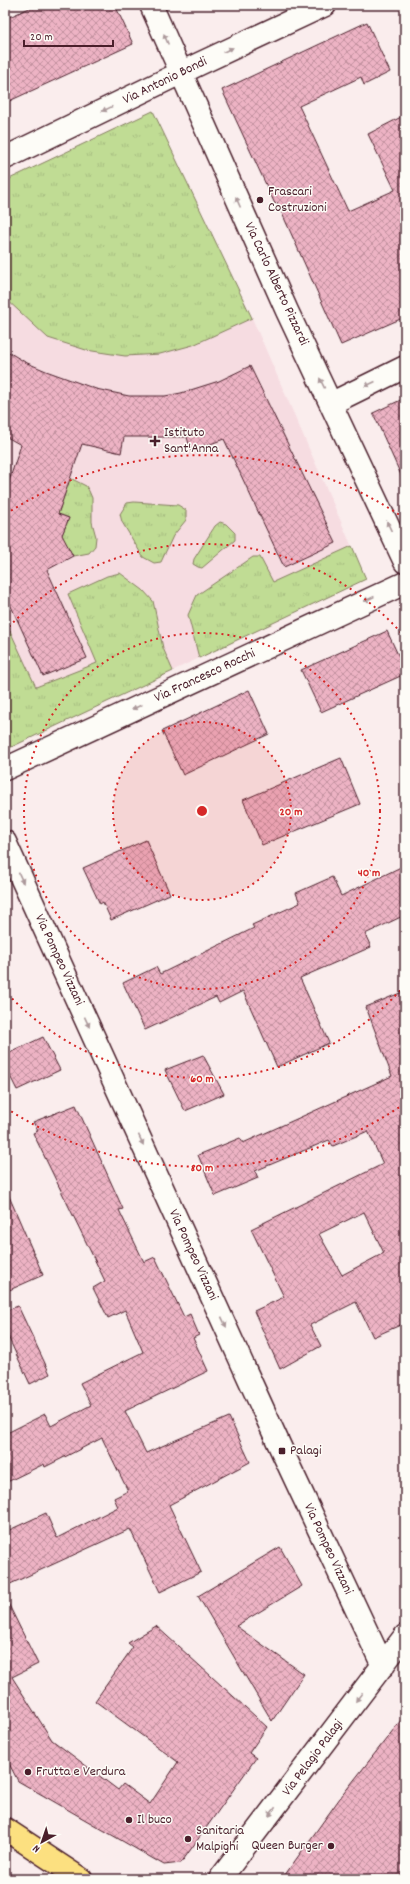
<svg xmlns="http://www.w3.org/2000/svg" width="410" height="1884" font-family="Dekko,sans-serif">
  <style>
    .built { fill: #f6dce1 }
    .grass { fill: url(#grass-tufts); stroke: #857e60 }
    .building { fill: url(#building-cross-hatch); stroke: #4a1f2b; fill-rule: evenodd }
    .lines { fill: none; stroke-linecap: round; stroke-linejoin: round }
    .minor-casing { stroke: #4a1f2b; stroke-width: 25 }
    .major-casing { stroke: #4a1f2b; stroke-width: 25 }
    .minor { stroke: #fdfcf7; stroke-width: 22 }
    .major { stroke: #fce080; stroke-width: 22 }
    .oneway { fill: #ac999b }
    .ring { fill: none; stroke: #d62828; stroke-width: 2; stroke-dasharray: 2 4 }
    .poi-dot { fill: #4a1f2b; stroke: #fdfcf7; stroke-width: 1.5 }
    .labels { text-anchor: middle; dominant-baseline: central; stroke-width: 3; stroke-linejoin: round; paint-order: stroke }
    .street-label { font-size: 14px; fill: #4a1f2b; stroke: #fdfcf7 }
    .poi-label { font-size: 14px; fill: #4a1f2b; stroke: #fdfcf7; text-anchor: start }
    .centre { fill: #d62828; stroke: #fdfcf7; stroke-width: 2 }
    .ring-label { font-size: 12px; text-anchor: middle; font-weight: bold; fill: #d62828; stroke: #fdfcf7; stroke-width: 3; stroke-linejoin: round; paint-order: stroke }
  </style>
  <defs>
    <pattern id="grass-tufts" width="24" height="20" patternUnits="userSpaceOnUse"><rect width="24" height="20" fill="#c0dc94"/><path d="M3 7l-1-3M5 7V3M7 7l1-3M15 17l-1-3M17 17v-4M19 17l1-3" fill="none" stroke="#a6bc80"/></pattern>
    <pattern id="building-cross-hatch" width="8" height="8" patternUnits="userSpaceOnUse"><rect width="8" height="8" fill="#edb3c4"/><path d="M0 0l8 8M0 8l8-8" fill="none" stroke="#c2919f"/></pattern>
  </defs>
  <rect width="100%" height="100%" fill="#faeded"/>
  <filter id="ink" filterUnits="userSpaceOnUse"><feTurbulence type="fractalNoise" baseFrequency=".025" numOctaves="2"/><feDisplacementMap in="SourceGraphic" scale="8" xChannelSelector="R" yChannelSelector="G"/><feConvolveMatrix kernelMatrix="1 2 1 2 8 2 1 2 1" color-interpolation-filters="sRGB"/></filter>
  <g filter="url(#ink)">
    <path class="built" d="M153,111L252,318L366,579L5,750V181Z"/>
    <path class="grass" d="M153,111L252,318L193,345L160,354L125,356L86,350L48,338L5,298V181Z
      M70,478L86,486L89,491L92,498V522L96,537L95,546L89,553L73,556L68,547L54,554L69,518L58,514Z
      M134,502L178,505L186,510V520L173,536L161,562L154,563L143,557L122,522L120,514L127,503Z
      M220,522L226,524L235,533V540L202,568L198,567L193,564L194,559L215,526Z
      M352,546L366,579L199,658L188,615L197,595L253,557H260L273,582Z
      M120,573L143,590L153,601L163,648L173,671L5,750V620L36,687L97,663L68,594L107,576Z"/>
    <path class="building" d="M36,5H115L133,44L5,103V19Z
      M367,22L390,72L364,85L361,77L299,106L348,211L395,190L368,134L405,115V317L341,345L277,202L275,204L222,90Z
      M5,350L25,362L46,371L96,389L129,396H165L181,393L219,381L250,366L336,543L284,567L224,439L191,451L187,437H124L121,453L82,444L58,514L69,518L62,535L73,556L47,570L87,658L43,676L5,593V493L21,445L5,436Z
      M405,398V484L373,413Z
      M387,631L405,670V674L321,712L301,670Z
      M249,690L269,734L183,775L162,731Z
      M341,758L360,804L262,845L243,800Z
      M146,840L170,894L111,920L103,902L100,904L83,868Z
      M405,865V915L365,934L371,947L300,978L329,1043L277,1067L243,991L219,1003L216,997L145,1030L123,983L156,967L160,974L254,928L252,925L300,903L296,893L332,877L341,896Z
      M405,991V1323L373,1337L356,1302L310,1325L321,1346L280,1369L254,1311L284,1297L251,1229L383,1164L368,1131L333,1146L329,1140L255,1171L258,1178L215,1196L198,1155L240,1138L243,1143L392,1076L366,1007ZM364,1212L384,1253L342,1275L319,1234Z
      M43,1037L60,1070L17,1090L5,1066V1055Z
      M203,1055L224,1094L185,1111L165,1070Z
      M76,1105L123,1209L119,1210L144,1262L155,1257L184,1317L190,1314L199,1335L193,1338L208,1371L125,1411L146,1453L229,1417L250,1462L169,1505L201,1572L160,1592L130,1529L8,1585L5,1579V1563L9,1561L5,1553V1532L46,1513L57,1538L118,1507L114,1498L128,1491L102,1438L45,1467L44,1464L5,1483V1434L45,1414L51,1426L91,1405L80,1383L143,1352L125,1310L108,1318L93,1288L105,1281L33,1133L38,1131L33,1122Z
      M5,1187L43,1275L5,1292Z
      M18,1306L50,1374L30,1384L5,1330V1311Z
      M280,1547L302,1586L236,1626L304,1674L272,1721L198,1596Z
      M5,1597L38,1664L12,1677L52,1740L118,1790L123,1784L150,1804L178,1762L95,1701L133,1647L128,1643L156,1626L267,1727L249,1753L256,1758L181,1863L164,1865L18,1781L5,1756Z
      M405,1715V1870L397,1879H282L340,1798Z"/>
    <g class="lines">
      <g class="minor-casing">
        <path id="minor" d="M151,5L287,311L405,562
          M5,158L199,64L325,5
          M332,403L405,367
          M5,769L405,583
          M5,842L282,1451L383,1666
          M220,1879L405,1636"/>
      </g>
      <g class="major-casing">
        <path id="major" d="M5,1829L81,1879"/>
      </g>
      <use href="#minor" class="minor"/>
      <use href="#major" class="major"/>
    </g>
    <defs><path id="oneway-solid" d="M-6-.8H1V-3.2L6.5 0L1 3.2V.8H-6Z"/></defs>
    <g class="oneway">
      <use href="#oneway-solid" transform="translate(166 39) rotate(-113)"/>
      <use href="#oneway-solid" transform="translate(228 50) rotate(-25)"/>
      <use href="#oneway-solid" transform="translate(107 109) rotate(154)"/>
      <use href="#oneway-solid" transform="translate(238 202) rotate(-114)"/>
      <use href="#oneway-solid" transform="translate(322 383) rotate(-116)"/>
      <use href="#oneway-solid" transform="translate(370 384) rotate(155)"/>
      <use href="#oneway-solid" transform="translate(389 526) rotate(-115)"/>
      <use href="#oneway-solid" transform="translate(369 599) rotate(155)"/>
      <use href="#oneway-solid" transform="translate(137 707) rotate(155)"/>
      <use href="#oneway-solid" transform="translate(21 878) rotate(65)"/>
      <use href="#oneway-solid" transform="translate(87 1022) rotate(65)"/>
      <use href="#oneway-solid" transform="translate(141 1140) rotate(65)"/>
      <use href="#oneway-solid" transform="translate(224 1322) rotate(65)"/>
      <use href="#oneway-solid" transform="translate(359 1697) rotate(127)"/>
      <use href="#oneway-solid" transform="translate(272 1812) rotate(127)"/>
    </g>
  </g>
  <circle cx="202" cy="811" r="89" fill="#d62828" fill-opacity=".12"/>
  <g class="ring">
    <circle cx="202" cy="811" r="89"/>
    <circle cx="202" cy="811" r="178"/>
    <path d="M404 986A267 267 0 0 1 5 991M5 631A267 267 0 0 1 404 636"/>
    <path d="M404 1104A356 356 0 0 1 6 1108M6 514A356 356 0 0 1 404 518"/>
  </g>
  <g class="poi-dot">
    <circle cx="260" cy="200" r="4"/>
    <path d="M153 435h4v4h4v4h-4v4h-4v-4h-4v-4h4z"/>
    <rect x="278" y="1447" width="8" height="8" rx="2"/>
    <circle cx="28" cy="1772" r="4"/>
    <circle cx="129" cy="1820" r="4"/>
    <circle cx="188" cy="1839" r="4"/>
    <circle cx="331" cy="1846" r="4"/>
  </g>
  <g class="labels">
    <g class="street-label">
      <text transform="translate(165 81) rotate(-26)">Via Antonio Bondi</text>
      <text transform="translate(276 284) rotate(65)">Via Carlo Alberto Pizzardi</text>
      <text transform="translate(205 676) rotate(-25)">Via Francesco Rocchi</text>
      <text transform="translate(59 960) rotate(65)">Via Pompeo Vizzani</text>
      <text transform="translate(193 1255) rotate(65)">Via Pompeo Vizzani</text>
      <text transform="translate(328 1549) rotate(65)">Via Pompeo Vizzani</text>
      <text transform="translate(313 1758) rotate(-53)">Via Pelagio Palagi</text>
    </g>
    <g class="poi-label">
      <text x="268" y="192">Frascari<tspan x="268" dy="16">Costruzioni</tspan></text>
      <text x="164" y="433">Istituto<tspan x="164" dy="16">Sant'Anna</tspan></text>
      <text x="290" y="1451">Palagi</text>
      <text x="36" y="1772">Frutta e Verdura</text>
      <text x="137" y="1820">Il buco</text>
      <text x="196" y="1831">Sanitaria<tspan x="196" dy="16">Malpighi</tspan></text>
      <text x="323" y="1846" text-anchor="end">Queen Burger</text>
    </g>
  </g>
  <circle cx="202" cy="811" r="6" class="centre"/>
  <g class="ring-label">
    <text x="291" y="815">20 m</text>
    <text x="369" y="876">40 m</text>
    <text x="202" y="1082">60 m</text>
    <text x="202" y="1171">80 m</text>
  </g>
  <rect width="410" height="1884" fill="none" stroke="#fdfcf7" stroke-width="20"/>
  <rect x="10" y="10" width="390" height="1864" fill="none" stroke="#4a1f2b" stroke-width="1.5" filter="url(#ink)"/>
  <g transform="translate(42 1842) rotate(220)" stroke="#fdfcf7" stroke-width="3" paint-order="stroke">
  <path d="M0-3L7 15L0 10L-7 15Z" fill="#4a1f2b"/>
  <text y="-6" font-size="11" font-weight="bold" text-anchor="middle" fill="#4a1f2b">N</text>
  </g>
  <path d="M24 40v6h89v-6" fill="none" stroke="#4a1f2b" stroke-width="2"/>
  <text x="30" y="40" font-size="12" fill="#4a1f2b" stroke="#fdfcf7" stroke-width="3" paint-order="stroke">20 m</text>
</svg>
